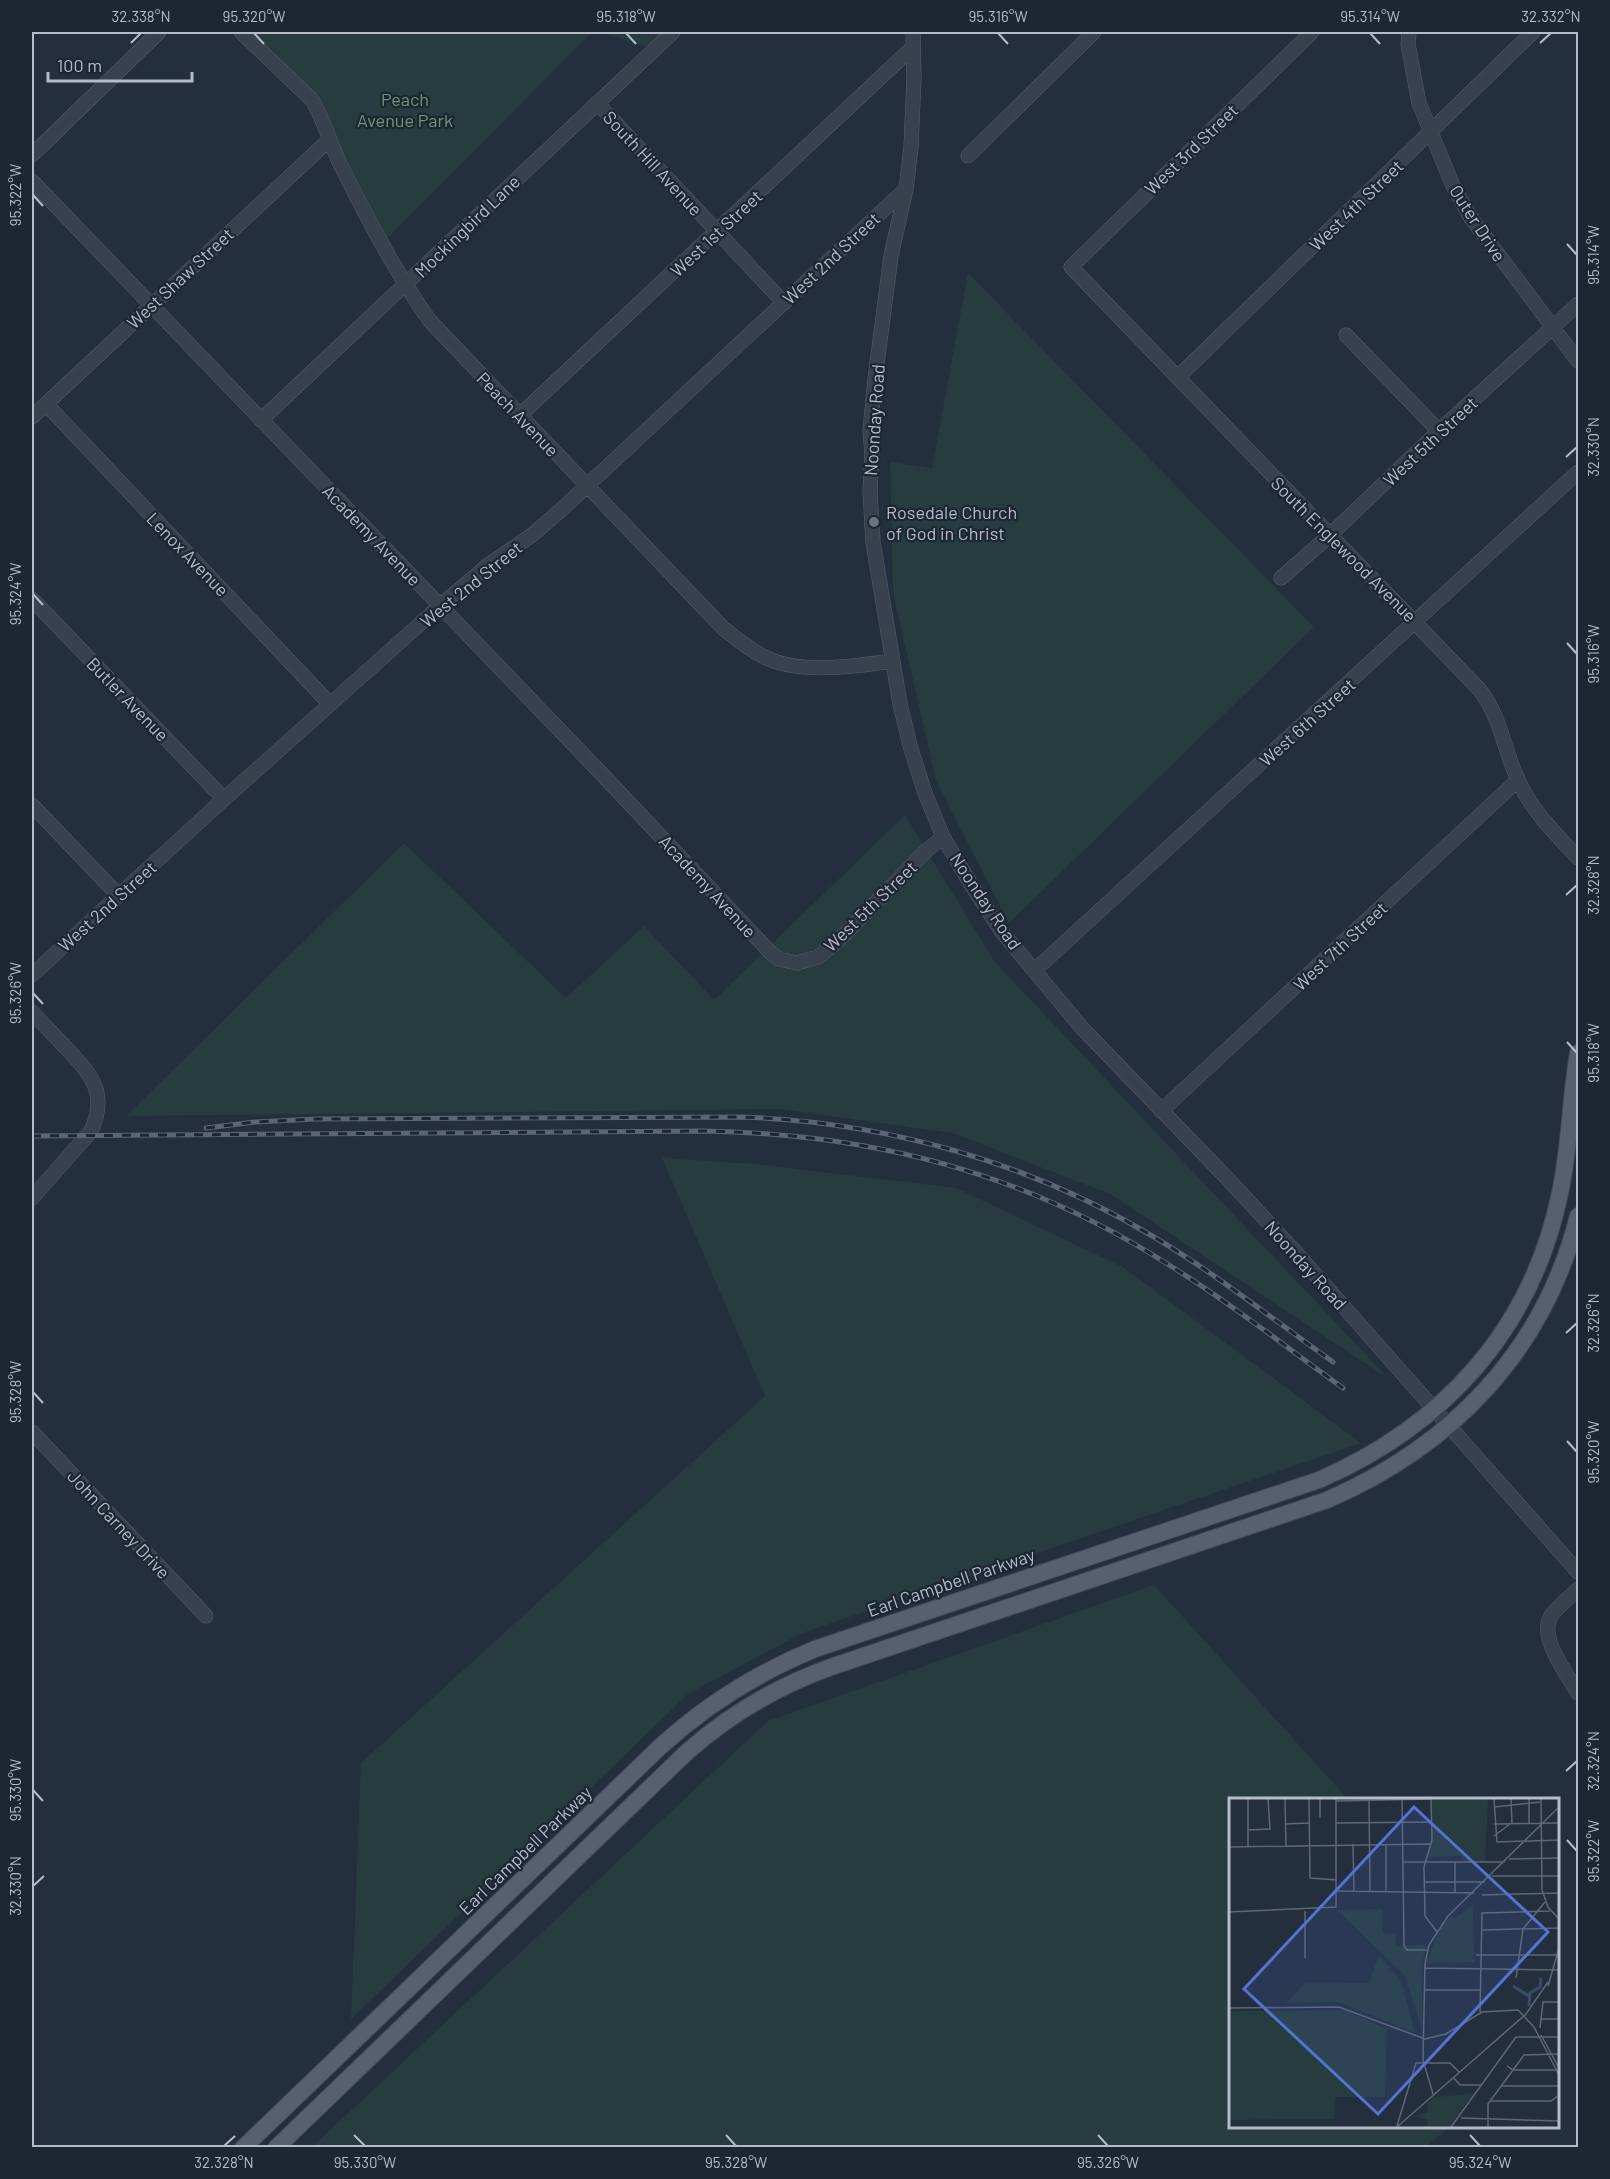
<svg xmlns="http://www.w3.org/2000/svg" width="1610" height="2179" font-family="Barlow,sans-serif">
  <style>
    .green { fill: #263c3f }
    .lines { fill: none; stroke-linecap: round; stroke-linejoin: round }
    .minor-casing { stroke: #565f6c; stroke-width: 15 }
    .major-casing { stroke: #414a57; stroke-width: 18 }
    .minor { stroke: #38414e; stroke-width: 14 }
    .major { stroke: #56606e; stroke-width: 16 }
    .rail-casing { stroke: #5a6575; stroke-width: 5 }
    .rail { stroke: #1d2633; stroke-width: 3; stroke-dasharray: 9; stroke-linecap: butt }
    .ticks { fill: none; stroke: #b4bcc9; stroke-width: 2 }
    .worship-dot { fill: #6b7280; stroke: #1d2633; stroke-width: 2 }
    .labels { text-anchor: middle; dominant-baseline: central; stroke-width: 4.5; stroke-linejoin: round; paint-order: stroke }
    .park-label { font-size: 18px; fill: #6b9a76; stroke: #1d2633 }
    .street-label { font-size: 18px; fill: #b4bcc9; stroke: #1d2633 }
    .poi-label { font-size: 18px; fill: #b4bcc9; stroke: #1d2633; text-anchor: start }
    .inset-river { fill: none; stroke: #394c67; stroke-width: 3 }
    .inset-road { fill: none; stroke: #5e6776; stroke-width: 1.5 }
    .view { fill: #5274d3; fill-opacity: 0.15; stroke: #5274d3; stroke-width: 3 }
    .inset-edge { fill: none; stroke: #b4bcc9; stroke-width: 3 }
    .neatline { fill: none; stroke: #b4bcc9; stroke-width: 2 }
    .ticks-label { font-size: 15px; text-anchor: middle; fill: #b4bcc9 }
  </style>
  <rect width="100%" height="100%" fill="#242f3e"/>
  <path class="green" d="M240,32H592L383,243L320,114Z
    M601,32H673L654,49Z
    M968,273L1314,627L1009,923L936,781L893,592L890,462L932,468Z
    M905,815L994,961L1389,1379L1110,1194L953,1133L781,1109L126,1116L404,843L566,998L644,926L714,1000Z
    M662,1158L756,1164L956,1188L1123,1267L1361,1443L802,1633L688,1694L351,2019L361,1763L765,1396Z
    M1154,1585L1348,1799L1230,1800V2126L1449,2127L1426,2147H312L768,1721Z"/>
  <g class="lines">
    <g class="minor-casing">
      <path id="minor" d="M241,32L312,100C324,120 330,143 340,164C367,217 395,272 430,321L723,628C737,639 752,652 769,659C802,674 858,666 892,661
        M913,32L914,77L911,147L906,189L891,256L875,379L870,430L872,455L870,491L873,542L900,704L911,749L925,793L943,837L972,886L1002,932L1082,1028L1224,1175L1291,1247L1578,1572
        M1312,32L1071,267L1479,689C1502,718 1503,749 1519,782C1532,811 1556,834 1578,858
        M1409,32L1408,44L1419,103L1453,186L1471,218L1578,361
        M597,103L784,303
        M32,155L159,32
        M968,156L1094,32
        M32,181L598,770L771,953L779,959L797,963L818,957L839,940L927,850L943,837
        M1346,335L1439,431
        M1178,377L1533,32
        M46,404L330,704
        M519,416L912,48
        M32,417L330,139
        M261,420L673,32
        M1281,578L1329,536L1439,431L1578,304
        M32,599L224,799
        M32,805L119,896
        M1035,970L1578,472
        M32,975L224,799L440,606L487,566L532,535L562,509L906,189
        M32,1012C43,1024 55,1036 67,1049C92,1075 108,1094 91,1131L32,1198
        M1161,1111L1518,780
        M32,1432L206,1616
        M1578,1589C1570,1597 1558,1606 1551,1616C1538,1637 1567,1674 1578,1693"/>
    </g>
    <g class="major-casing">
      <path id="major" d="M243,2148L661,1746C707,1704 757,1673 815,1649L1319,1480C1445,1425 1532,1329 1560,1193C1570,1147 1570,1100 1578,1053
        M276,2148L687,1752C730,1714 778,1686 831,1667L1327,1500C1452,1446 1544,1351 1578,1216"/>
    </g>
    <use href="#minor" class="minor"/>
    <use href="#major" class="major"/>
    <g class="rail-casing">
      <path id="rail" d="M206,1128L255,1122L316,1119L742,1117C886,1122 1029,1162 1154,1237C1216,1274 1274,1320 1333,1362
        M32,1136L704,1131C874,1134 1025,1173 1169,1265C1229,1302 1286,1347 1343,1388"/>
    </g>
    <use href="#rail" class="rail"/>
  </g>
  <path class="ticks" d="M254,33L264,44M626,33L636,44M998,33L1008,44M1370,33L1380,44M131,43L141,33M1540,43L1551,33M33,195L43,206M1567,244L1577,255M1566,457L1577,447M33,594L43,605M1567,643L1577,654M1566,895L1577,885M33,993L43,1004M1567,1042L1577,1053M1566,1333L1577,1323M33,1392L43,1403M1567,1441L1577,1452M1566,1771L1577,1761M33,1790L43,1801M1567,1840L1577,1851M33,1886L44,1876M354,2135L365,2146M726,2135L736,2146M1098,2135L1108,2146M1470,2135L1480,2146M224,2146L235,2136"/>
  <circle class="worship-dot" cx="874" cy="522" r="6"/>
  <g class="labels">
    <g class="park-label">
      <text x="405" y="99">Peach<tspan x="405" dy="21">Avenue Park</tspan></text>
    </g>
    <g class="street-label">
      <text transform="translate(1191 149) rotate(-44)">West 3rd Street</text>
      <text transform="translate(653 163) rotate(47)">South Hill Avenue</text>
      <text transform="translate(1356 205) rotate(-44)">West 4th Street</text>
      <text transform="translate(1478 223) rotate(57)">Outer Drive</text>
      <text transform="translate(467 226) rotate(-44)">Mockingbird Lane</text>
      <text transform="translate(716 233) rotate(-43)">West 1st Street</text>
      <text transform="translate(831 258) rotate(-43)">West 2nd Street</text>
      <text transform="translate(180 278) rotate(-43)">West Shaw Street</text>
      <text transform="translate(518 414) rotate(46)">Peach Avenue</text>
      <text transform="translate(874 420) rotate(-86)">Noonday Road</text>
      <text transform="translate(1430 441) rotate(-43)">West 5th Street</text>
      <text transform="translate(372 535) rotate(46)">Academy Avenue</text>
      <text transform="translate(1344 549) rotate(45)">South Englewood Avenue</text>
      <text transform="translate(188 554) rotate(46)">Lenox Avenue</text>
      <text transform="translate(471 584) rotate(-39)">West 2nd Street</text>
      <text transform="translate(128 699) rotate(46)">Butler Avenue</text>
      <text transform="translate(1307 722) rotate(-42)">West 6th Street</text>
      <text transform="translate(708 886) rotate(47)">Academy Avenue</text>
      <text transform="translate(986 901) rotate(56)">Noonday Road</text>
      <text transform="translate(107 906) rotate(-42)">West 2nd Street</text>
      <text transform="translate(870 906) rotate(-44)">West 5th Street</text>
      <text transform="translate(1340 946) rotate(-43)">West 7th Street</text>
      <text transform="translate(1306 1265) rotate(48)">Noonday Road</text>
      <text transform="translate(119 1524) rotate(47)">John Carney Drive</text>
      <text transform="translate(951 1582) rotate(-19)">Earl Campbell Parkway</text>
      <text transform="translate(525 1850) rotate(-44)">Earl Campbell Parkway</text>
    </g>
    <g class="poi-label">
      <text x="886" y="512">Rosedale Church<tspan x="886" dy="21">of God in Christ</tspan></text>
    </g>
  </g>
  <g transform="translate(1229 1798)">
    <rect width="330" height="330" fill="#242f3e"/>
    <path d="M202,1H259L256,64H235L232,58L198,59L202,43ZM244,107L245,164L197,165L213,128L223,117L226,120ZM153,111L154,136H166L167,148L197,147L193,167V232L176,178L108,112ZM150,157L172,183L186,235L110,204L57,205L77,184L140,185ZM115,212L158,231L156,299H106L105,321L0,322V213ZM244,296L220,329H187L198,328L199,322L185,318L199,314L198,305L205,299Z" fill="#263c3f"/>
    <path class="inset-river" d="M284,188L300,198M300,208L301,195L311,189L312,180"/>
    <path class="inset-road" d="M19,1V48M56,1L57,48M80,1L81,80L108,82M91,1V20M173,1L175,148L178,152H198M202,1L203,42L195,69L196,118L208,134M265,1L268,44L330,42M282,1L283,26M300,1V25M312,1L313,92L319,109L330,121M140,2L141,93M107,3L202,1M265,9L311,4M107,25L202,24M56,26L80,25M265,26L330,25M19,32L41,31L39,1M265,38L281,26M124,46L125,93M157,46V93M0,49L201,46M280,61L330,60M174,64H276M226,64V95M263,78H330M195,84H256M108,93L245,95M253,97L330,95M76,113V160M0,114L107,109V1M254,132L330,130M247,157H329M196,170L330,172M287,180L294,131L316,104M319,188L330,150M195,192H251M0,210L110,209L196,241L217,236L253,214L289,212L305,229L330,277M251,214L253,115L321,113M311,221H330M311,230L314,204H330M312,237L330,270M278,268L284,272H327M224,279L231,287H252M273,288H330M204,296L194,262L196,165L200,147L219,118L330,9M262,303H322L330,297M232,320L330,323M168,328L187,265H221L230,274M168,329L297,216L319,184M222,329L287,239H330M259,329V306L295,257L330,256"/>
    <path class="view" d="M185,9L319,134L149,316L15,191Z"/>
    <rect width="330" height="330" class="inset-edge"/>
  </g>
  <rect width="1610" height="2179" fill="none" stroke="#1d2633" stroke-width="66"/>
  <path d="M48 72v9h144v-9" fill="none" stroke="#b4bcc9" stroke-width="3"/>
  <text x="57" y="72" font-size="18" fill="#b4bcc9" stroke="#1d2633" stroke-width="4.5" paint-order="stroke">100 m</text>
  <rect x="33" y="33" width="1544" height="2113" class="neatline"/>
  <g class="ticks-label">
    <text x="141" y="22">32.338°N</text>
    <text x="254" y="22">95.320°W</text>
    <text x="626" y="22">95.318°W</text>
    <text x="998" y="22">95.316°W</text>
    <text x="1370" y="22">95.314°W</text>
    <text x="1551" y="22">32.332°N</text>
    <text transform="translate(16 195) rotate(-90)" y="5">95.322°W</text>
    <text transform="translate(1594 255) rotate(-90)" y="5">95.314°W</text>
    <text transform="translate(1594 447) rotate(-90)" y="5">32.330°N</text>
    <text transform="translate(16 594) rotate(-90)" y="5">95.324°W</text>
    <text transform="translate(1594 654) rotate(-90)" y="5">95.316°W</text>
    <text transform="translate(1594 885) rotate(-90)" y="5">32.328°N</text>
    <text transform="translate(16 993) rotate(-90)" y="5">95.326°W</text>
    <text transform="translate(1594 1053) rotate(-90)" y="5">95.318°W</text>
    <text transform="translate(1594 1323) rotate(-90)" y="5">32.326°N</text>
    <text transform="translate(16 1392) rotate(-90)" y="5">95.328°W</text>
    <text transform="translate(1594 1452) rotate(-90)" y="5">95.320°W</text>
    <text transform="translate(1594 1761) rotate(-90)" y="5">32.324°N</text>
    <text transform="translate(16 1790) rotate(-90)" y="5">95.330°W</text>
    <text transform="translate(1594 1851) rotate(-90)" y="5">95.322°W</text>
    <text transform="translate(16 1886) rotate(-90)" y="5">32.330°N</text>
    <text x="224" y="2168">32.328°N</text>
    <text x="365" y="2168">95.330°W</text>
    <text x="736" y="2168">95.328°W</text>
    <text x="1108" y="2168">95.326°W</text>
    <text x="1480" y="2168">95.324°W</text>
  </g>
</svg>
